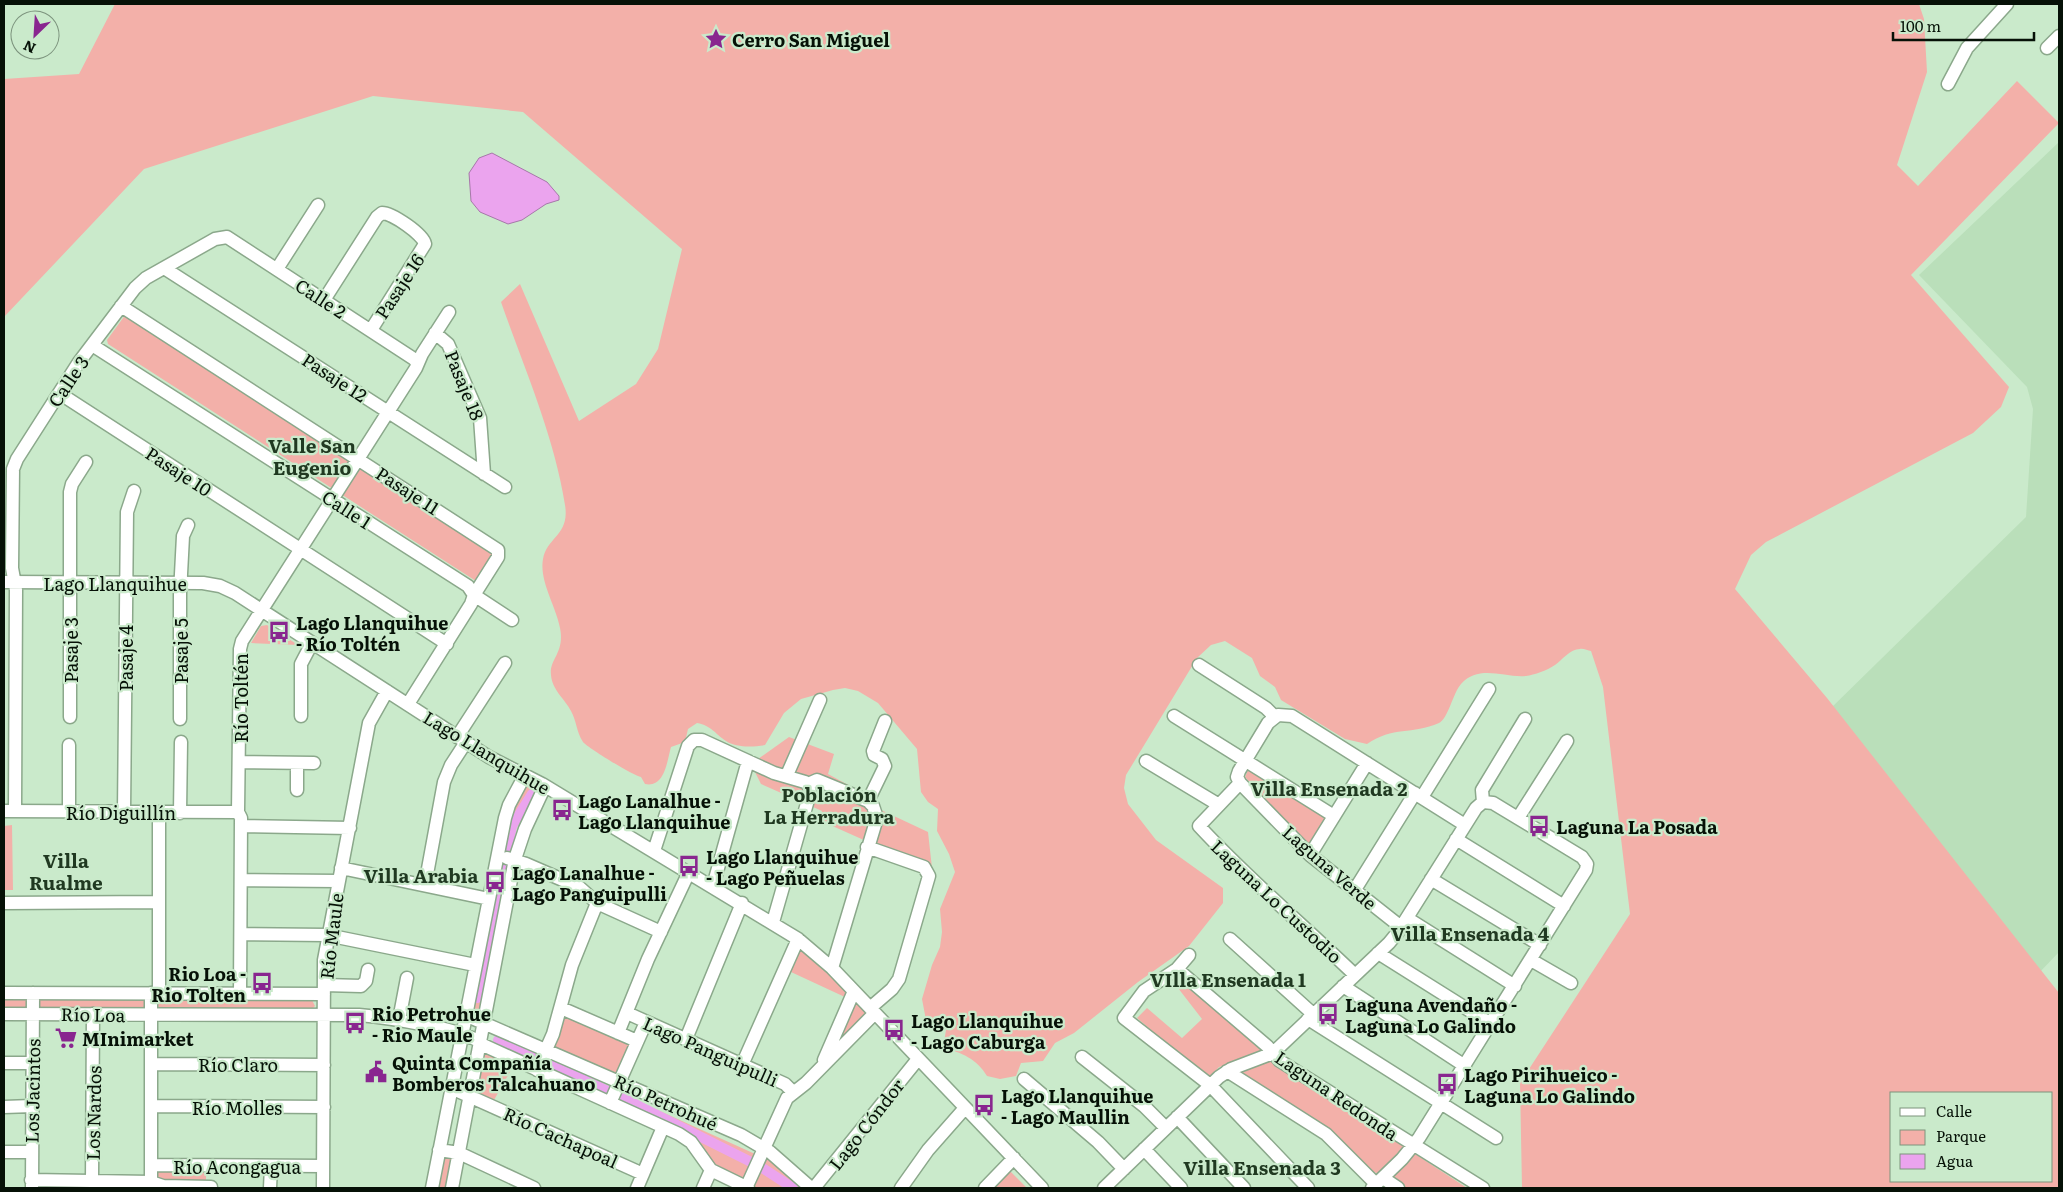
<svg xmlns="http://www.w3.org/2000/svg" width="2063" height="1192" font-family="Literata,serif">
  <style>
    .built { fill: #badfba }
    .green { fill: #f3b0a9; fill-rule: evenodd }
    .water { fill: #eba4ee; stroke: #a678a9 }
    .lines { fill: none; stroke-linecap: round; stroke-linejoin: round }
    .canal { stroke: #eba4ee; stroke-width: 10 }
    .minor-casing { stroke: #8ba88b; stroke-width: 15 }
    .minor { stroke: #fff; stroke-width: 12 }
    .labels { text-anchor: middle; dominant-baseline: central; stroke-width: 4.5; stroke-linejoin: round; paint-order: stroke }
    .poi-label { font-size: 18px; font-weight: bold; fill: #061107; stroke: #caeacb; text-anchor: start }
    .street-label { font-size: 18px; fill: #061107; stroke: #caeacb }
    .neighbourhood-label { font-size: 19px; font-weight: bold; fill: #203921; stroke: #caeacb }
  </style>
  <rect width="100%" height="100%" fill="#caeacb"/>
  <path class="built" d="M2059,142V952L2038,974L1829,710L2026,517L2033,409L2027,387L1919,275Z"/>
  <path class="green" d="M115,4H1919L1924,19L1927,72L1897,165L1918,186L2017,81L2059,123L1911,275L2009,387L2001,407L1973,433L1766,542L1751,555L1735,589L1827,698L2059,993V1188H1522L1520,1083L1630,914L1603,687L1591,651C1588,651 1583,648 1580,649C1570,649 1562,660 1555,665C1548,670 1534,675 1526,676C1504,678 1479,664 1461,684C1453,693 1448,719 1439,723C1412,735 1393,726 1367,744L1345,739L1281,700L1275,687L1260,676L1252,658L1225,641L1211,645L1197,658L1126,775L1124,788L1128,804L1156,840L1223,888V903L1189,946L1138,982L1074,1033L1055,1043L1043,1061L1021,1063L1016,1076L1000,1079L987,1076C977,1059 961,1052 943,1048L946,1030L926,1020L922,999L932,965L940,947L942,932L940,909L955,872L949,854L937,831L938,809L928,802L921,792L917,749L878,703L858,691L845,688L833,690L801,699L784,713L765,745C754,747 736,748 726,741C714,733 712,726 697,723L688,729L685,742L671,747C667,761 665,788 645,784L641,777C634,776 588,748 583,742C576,731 577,722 571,711C565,699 552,690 551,675C549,659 565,653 560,628C556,606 539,581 543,559C547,537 570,535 565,505C554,435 524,368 501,302L520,284L579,421L636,384L658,349L682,249L523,112L373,96L144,169L4,317V79L79,74ZM1892,1093H2052V1181H1892Z
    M126,314L495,555L479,583L108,344L107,340Z
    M267,625L298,645L251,643L261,626Z
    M789,737L834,754L828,774L872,798L879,809L928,832L933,877L875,845L819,820L822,811L761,784L751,764Z
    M1249,768L1324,815L1327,819L1312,845H1308L1245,777Z
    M524,785L534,791L517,826L505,870L480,1014L473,1011L508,821Z
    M12,825L13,890H4V826Z
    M801,946L849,993L847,998L791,972Z
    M1184,983L1284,1068L1467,1188H1406L1392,1179L1374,1172L1335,1134L1227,1065L1219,1067L1208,1079L1137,1018L1147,1008L1182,1038L1202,1019L1178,988Z
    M4,997L312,1000L315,1006L312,1009L4,1008Z
    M854,998L869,1013L830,1055Z
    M569,1014L629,1041L632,1047L615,1077L556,1050L553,1046L564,1018Z
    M498,1038L766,1159L779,1166L803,1188H739L722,1177L690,1135L494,1051Z
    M480,1049L515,1063L494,1100L476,1096Z
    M442,1158H453L450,1188H437Z
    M1008,1169L1027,1188H992Z
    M156,1170L206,1171V1180L164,1184L157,1178Z"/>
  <path class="water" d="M492,153L547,182L559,196V200L546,204L522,220L508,224L480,212L471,201L469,173L479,158Z"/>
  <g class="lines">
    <path class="canal" d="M477,998L512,826L532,794
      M498,1040L537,1058
      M548,1063L608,1091
      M621,1097L751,1162
      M764,1169L793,1188"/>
    <g class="minor-casing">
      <path id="minor" d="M2047,48L2059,36
        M1948,84L1967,48L2007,4
        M164,268L505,487
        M277,269L318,205
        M324,300L377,217L382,213C392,213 423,234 425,244L371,330
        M121,306L498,550V557L474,595L471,604L408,704
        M435,333L448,344L480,418L484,474
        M92,345L468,586L474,595
        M59,393L447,644
        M4,582L203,583L220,586L235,593L489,757L542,784L798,939L832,968L1042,1188
        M474,595L512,620
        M1199,665L1266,708L1275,717
        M301,716V664L312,643
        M1174,716L1334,816
        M70,717V492L72,484L86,462
        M180,719V593L183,536L188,525
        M457,737L505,663
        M1146,761L1219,805
        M240,762L314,763
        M297,764V790
        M787,775L820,700
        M1240,783L1199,826C1248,879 1303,925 1355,975
        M808,784L817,780L868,801L873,806L877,818L832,968
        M1422,797L1489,689
        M868,801L885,766L882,759L874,755L873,751L885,721
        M1483,802L1482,790L1525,719
        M4,811L238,812
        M15,811L16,590L12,568L13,469L17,459L79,362L135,288L146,278L215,239L227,237L414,359L417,363
        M69,812V745
        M124,812L127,512L134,491
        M180,813L181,742
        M1518,818L1567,741
        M241,826L350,828
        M1456,839L1564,906
        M867,847L924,867L929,876L899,979L892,989L870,1008
        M654,851L688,746L694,740H702L774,773L805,782L809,786L810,793L773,922
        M1310,855L1367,763
        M507,858L526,864L579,887L597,903L661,932
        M341,868L489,899
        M1431,879L1540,945
        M241,880L338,881
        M425,885L444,782L451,765L466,742
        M713,886L748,761
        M1354,891L1415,793
        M4,903L159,902
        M1407,918L1515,986
        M1401,927L1310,855L1240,783L1237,777L1239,771L1268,723L1278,715L1292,716L1465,825
        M241,934L327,935L475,965
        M1230,939L1313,1014
        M1378,953L1491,1024
        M1189,955L1177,969L1144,991L1124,1018L1210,1085L1308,1188
        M1531,960L1571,983
        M1177,969L1267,1046L1280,1061L1483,1188
        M324,985L361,986L366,981L368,970
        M1343,986L1465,1066
        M4,993L324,994
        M151,993V1182
        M159,994V812
        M240,994L241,818L238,812L240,649L242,641L416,368L422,354L449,312
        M561,1008L637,1041
        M627,1013L785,1084L793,1092
        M4,1014L359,1015C382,1017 470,1029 483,1045L679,1134L691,1142L711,1170L748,1188
        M465,1015L741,1135L770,1152L811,1188
        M1308,1019L1496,1138
        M399,1020L407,978
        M618,1033L648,959L689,872
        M686,1039L742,903
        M1082,1057L1144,1106L1166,1128
        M824,1060L854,991
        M4,1063H33
        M151,1064L324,1065
        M742,1065L798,939
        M537,1070L553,1034L572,965L597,903
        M1227,1071L1326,1134L1376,1184
        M1024,1079L1098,1142L1124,1169
        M451,1088L643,1174
        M610,1103L646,1022
        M151,1106L324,1107
        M4,1107L32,1106
        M1177,1117L1244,1188
        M1144,1149L1181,1188
        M439,1150L459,1153L534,1188
        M4,1152H32
        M152,1165L323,1166
        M1383,1178L1398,1188
        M31,1180L151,1182L163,1186L211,1187
        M92,1181L93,1014
        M32,1188L33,993
        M270,1188L271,1166
        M323,1188L324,960L369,723L387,691
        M432,1188L505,818L509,805L525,775
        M452,1188L515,859L525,829L545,786
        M637,1188L663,1127
        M703,1188L711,1170
        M746,1188L787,1098L806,1083L875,1013
        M814,1188L918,1059
        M901,1188L928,1150L965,1108
        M985,1188L1014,1158
        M1104,1188L1219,1077L1231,1069L1273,1053L1389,943L1398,932L1476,808L1483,802
        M1372,1188L1402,1159L1419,1138L1586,870L1587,864L1582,857L1493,803L1483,802"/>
    </g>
    <use href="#minor" class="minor"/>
  </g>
  <defs>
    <g id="sight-bare" transform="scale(1.725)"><path d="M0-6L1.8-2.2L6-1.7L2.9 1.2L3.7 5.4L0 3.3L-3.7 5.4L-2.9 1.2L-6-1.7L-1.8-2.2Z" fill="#89268f" stroke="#caeacb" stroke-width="2.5" paint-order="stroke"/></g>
    <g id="bus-bare" transform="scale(1.725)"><path d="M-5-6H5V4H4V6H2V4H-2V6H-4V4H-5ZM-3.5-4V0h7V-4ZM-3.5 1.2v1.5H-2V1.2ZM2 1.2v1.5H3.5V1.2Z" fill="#89268f" stroke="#caeacb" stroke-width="2.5" paint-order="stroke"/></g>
    <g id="supermarket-bare" transform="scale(1.725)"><path d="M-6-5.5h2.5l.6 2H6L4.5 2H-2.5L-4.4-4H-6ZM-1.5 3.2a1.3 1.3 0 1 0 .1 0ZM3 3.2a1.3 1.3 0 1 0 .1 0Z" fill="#89268f" stroke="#caeacb" stroke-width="2.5" paint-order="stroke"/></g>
    <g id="civic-bare" transform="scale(1.725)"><path d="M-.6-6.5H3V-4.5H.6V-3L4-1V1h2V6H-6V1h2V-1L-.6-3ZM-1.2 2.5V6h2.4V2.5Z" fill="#89268f" stroke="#caeacb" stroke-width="2.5" paint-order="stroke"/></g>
  </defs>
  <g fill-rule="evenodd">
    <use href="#sight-bare" x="716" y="39"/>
    <use href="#bus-bare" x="279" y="632"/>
    <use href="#bus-bare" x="562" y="810"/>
    <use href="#bus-bare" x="1539" y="826"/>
    <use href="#bus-bare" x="689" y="866"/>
    <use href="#bus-bare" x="495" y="882"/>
    <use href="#bus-bare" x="262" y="983"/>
    <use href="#bus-bare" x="1328" y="1014"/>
    <use href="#bus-bare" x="355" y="1023"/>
    <use href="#bus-bare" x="894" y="1030"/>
    <use href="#supermarket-bare" x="66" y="1038"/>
    <use href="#civic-bare" x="376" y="1072"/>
    <use href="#bus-bare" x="1447" y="1084"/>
    <use href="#bus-bare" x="984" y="1105"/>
  </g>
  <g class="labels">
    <g class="poi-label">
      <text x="732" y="39">Cerro San Miguel</text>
      <text x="296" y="622">Lago Llanquihue<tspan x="296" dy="21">- Río Toltén</tspan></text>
      <text x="578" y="800">Lago Lanalhue -<tspan x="578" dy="21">Lago Llanquihue</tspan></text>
      <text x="1556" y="826">Laguna La Posada</text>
      <text x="706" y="856">Lago Llanquihue<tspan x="706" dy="21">- Lago Peñuelas</tspan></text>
      <text x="512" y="872">Lago Lanalhue -<tspan x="512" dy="21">Lago Panguipulli</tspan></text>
      <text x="246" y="973" text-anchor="end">Rio Loa -<tspan x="246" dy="21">Rio Tolten</tspan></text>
      <text x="1345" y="1004">Laguna Avendaño -<tspan x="1345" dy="21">Laguna Lo Galindo</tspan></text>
      <text x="372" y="1013">Rio Petrohue<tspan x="372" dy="21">- Rio Maule</tspan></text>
      <text x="911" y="1020">Lago Llanquihue<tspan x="911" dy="21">- Lago Caburga</tspan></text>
      <text x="82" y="1038">MInimarket</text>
      <text x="392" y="1062">Quinta Compañía<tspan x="392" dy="21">Bomberos Talcahuano</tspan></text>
      <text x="1464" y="1074">Lago Pirihueico -<tspan x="1464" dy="21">Laguna Lo Galindo</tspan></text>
      <text x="1001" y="1095">Lago Llanquihue<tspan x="1001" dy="21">- Lago Maullin</tspan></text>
    </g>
    <g class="street-label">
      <text transform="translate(399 286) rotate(-57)">Pasaje 16</text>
      <text transform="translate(321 298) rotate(33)">Calle 2</text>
      <text transform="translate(335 377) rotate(33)">Pasaje 12</text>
      <text transform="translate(68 381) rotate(-56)">Calle 3</text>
      <text transform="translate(465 385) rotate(68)">Pasaje 18</text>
      <text transform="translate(179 471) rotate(33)">Pasaje 10</text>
      <text transform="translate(408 490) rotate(33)">Pasaje 11</text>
      <text transform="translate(347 509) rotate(33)">Calle 1</text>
      <text x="115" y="583">Lago Llanquihue</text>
      <text transform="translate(70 650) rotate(-90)">Pasaje 3</text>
      <text transform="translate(180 651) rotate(-90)">Pasaje 5</text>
      <text transform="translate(125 658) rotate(-90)">Pasaje 4</text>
      <text transform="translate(240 698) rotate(-90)">Río Toltén</text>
      <text transform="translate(487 752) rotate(31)">Lago Llanquihue</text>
      <text x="121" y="812">Río Diguillín</text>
      <text transform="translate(1330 867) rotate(41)">Laguna Verde</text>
      <text transform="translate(1277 901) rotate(43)">Laguna Lo Custodio</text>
      <text transform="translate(331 936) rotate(-83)">Río Maule</text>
      <text transform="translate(93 1014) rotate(1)">Río Loa</text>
      <text transform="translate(711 1051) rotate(24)">Lago Panguipulli</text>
      <text x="238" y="1064">Río Claro</text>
      <text transform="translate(32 1091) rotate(-89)">Los Jacintos</text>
      <text transform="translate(1337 1095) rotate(34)">Laguna Redonda</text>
      <text transform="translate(666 1102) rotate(24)">Río Petrohué</text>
      <text x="237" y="1107">Río Molles</text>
      <text transform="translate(93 1113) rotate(-89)">Los Nardos</text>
      <text transform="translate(866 1124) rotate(-52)">Lago Cóndor</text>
      <text transform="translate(561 1137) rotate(24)">Río Cachapoal</text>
      <text x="237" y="1166">Río Acongagua</text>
    </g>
    <g class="neighbourhood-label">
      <text x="312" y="445">Valle San<tspan x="312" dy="22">Eugenio</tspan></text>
      <text x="1329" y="788">Villa Ensenada 2</text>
      <text x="829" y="794">Población<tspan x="829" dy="22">La Herradura</tspan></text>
      <text x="66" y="860">Villa<tspan x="66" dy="22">Rualme</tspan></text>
      <text x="421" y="875">Villa Arabia</text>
      <text x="1470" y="933">Villa Ensenada 4</text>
      <text x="1228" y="979">VIlla Ensenada 1</text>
      <text x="1262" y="1167">Villa Ensenada 3</text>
    </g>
  </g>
  <rect width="2063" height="1192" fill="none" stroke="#061107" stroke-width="10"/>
  <rect x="1890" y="1092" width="162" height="90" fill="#caeacb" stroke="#7c937d"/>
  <rect x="1900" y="1108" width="25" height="8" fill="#ffffff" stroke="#7c937d"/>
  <text x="1936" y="1117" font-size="15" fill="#061107">Calle</text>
  <rect x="1900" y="1130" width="25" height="15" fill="#f3b0a9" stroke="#7c937d"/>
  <text x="1936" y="1142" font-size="15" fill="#061107">Parque</text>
  <rect x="1900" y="1154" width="25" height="15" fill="#eba4ee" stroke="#7c937d"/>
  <text x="1936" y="1167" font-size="15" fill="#061107">Agua</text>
  <g transform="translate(35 35) rotate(205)"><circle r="24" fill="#caeacb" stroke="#7c937d"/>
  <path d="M0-4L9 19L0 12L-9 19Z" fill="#89268f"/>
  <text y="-8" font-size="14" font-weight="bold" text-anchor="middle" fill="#061107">N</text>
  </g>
  <path d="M1893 32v8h141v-8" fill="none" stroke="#061107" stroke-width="2.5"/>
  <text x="1900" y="32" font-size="15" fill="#061107" stroke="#caeacb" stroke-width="4" paint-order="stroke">100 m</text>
</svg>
